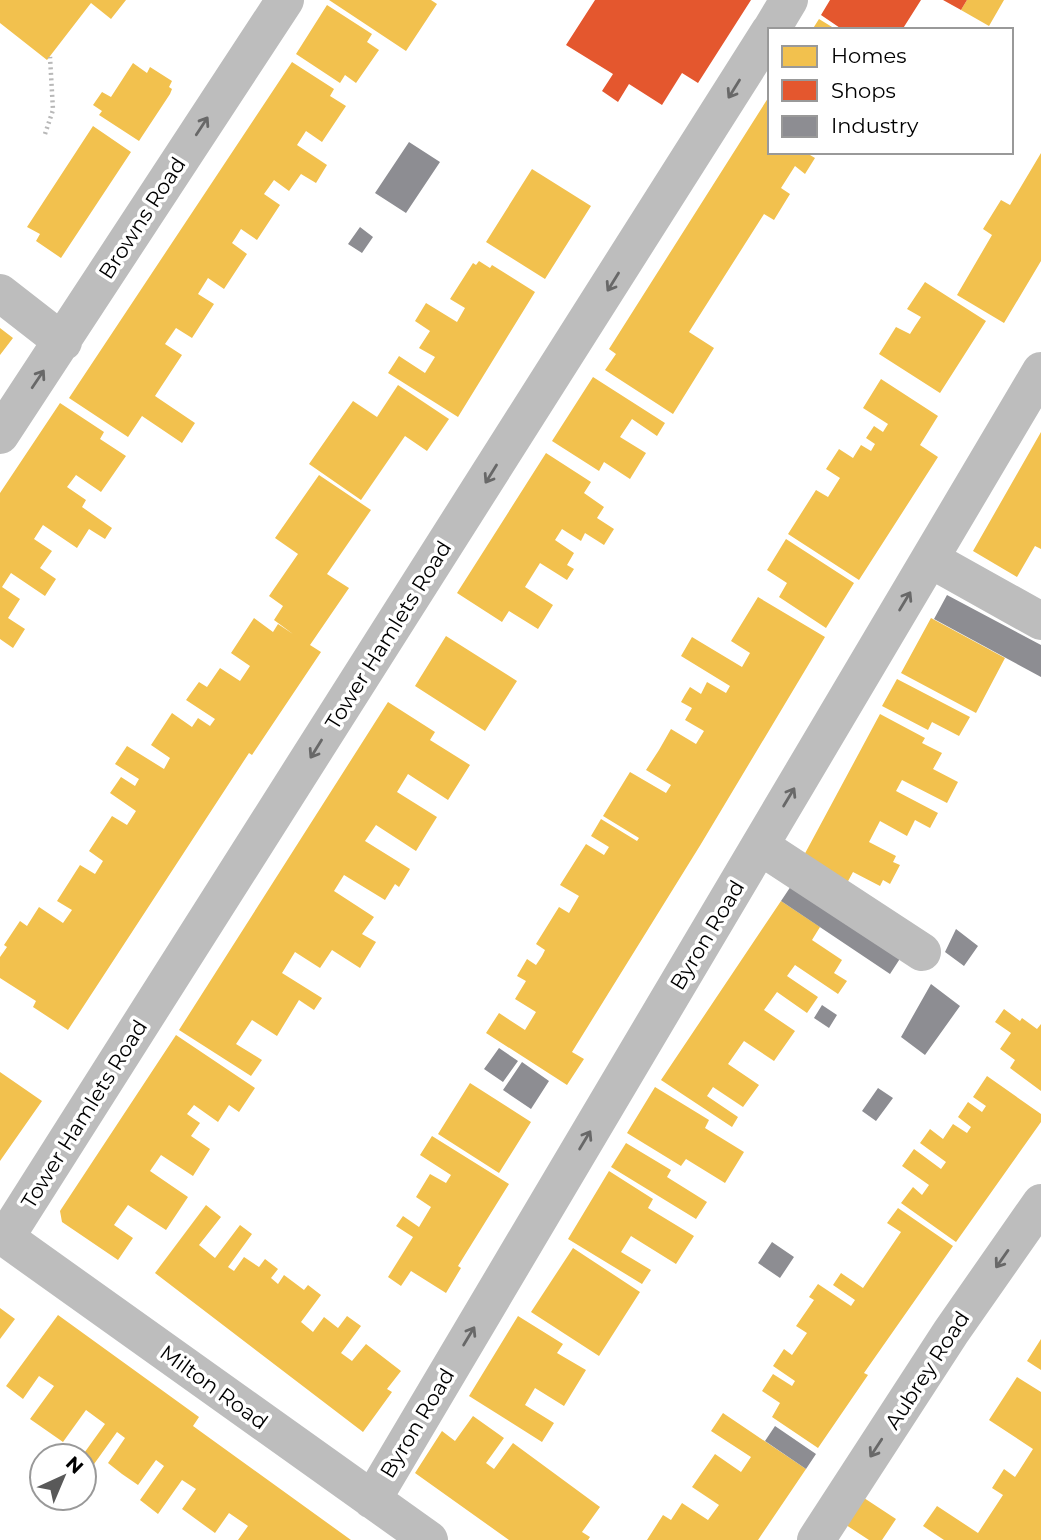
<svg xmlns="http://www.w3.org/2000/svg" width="1041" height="1540" font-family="Montserrat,sans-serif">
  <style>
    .homes { fill: #f2c14e }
    .shops { fill: #e4572e }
    .industry { fill: #8d8d92 }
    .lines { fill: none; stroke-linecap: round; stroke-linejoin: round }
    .path { stroke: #b8b8b8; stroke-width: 4.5; stroke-dasharray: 2 3.5; stroke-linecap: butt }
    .minor { stroke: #bdbdbd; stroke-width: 38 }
    .oneway { stroke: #686868 }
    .labels { text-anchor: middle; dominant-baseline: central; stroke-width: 7; stroke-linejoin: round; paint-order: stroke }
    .street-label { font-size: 21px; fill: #000; stroke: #fff }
  </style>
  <rect width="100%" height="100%" fill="#fff"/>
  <path class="homes" d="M0,0H126L111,19L91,3L47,60L0,23Z
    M329,0H431L437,4L406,51Z
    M967,0H1004L989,26L961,10Z
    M327,5L372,34L367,42L379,50L356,83L345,75L340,83L296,54Z
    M819,19L837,30H812Z
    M292,62L334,89L330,96L346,106L322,142L306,131L297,145L327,165L316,183L301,174L289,191L274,180L264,194L280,205L257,240L241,229L236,237L232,243L247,254L224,289L208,278L198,294L214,304L192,338L176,328L165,344L182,355L155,396L195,423L182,443L142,416L128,437L69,398Z
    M133,63L147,73L150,67L172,81L169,87L172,89L170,94L139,141L99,115L102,111L93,105L102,92L111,97Z
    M770,95V152H805L815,158L805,174L795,166L781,188L790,194L774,220L764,214L689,332L714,348L673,414L605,370L616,354L609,349Z
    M93,126L131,152L61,258L36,241L40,234L27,227Z
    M1041,153V261L1004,323L957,295L992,235L983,229L1001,200L1010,205Z
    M532,169L591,206L545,279L486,242Z
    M479,261L490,268L492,265L535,292L458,417L388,373L399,356L425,373L435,357L419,348L430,331L415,321L426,303L457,322L465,308L450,299L473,263L476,265Z
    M925,282L986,321L940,393L879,354L896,327L910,334L915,326L921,317L907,309Z
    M0,328L13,338L0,355Z
    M593,377L665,423L657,436L632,419L620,437L646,453L630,479L604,462L599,471L552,441Z
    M881,379L938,416L920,445L938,457L859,580L788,534L816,490L828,497L840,478L826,469L839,449L853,458L861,445L871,451L875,444L866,438L874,426L883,432L888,424L863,408Z
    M398,385L449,419L427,451L405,436L361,500L309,464L353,401L377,417Z
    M60,403L104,432L100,439L126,456L101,492L76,475L67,487L86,500L82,507L112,528L105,539L89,529L77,548L43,525L34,539L52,551L40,568L56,579L45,596L11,573L2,587L20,599L8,618L25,629L13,648L0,639V493Z
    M1041,432V549L1035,546L1017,577L973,551Z
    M546,453L591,482L584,493L604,507L597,518L614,529L604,545L585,533L581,541L562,529L555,540L574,553L567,565L574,569L567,580L540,563L525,587L553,605L538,629L509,611L502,622L457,593Z
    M319,475L371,510L327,574L349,588L310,645L321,652L252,755L249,753L68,1030L33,1007L36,1001L0,978V957L7,947L4,945L20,921L27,926L39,907L63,923L72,910L57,901L80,865L95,874L103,861L89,851L112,816L127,825L136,811L110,793L121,777L135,786L139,779L115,764L127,746L164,769L170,758L151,745L172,713L192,727L198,718L210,726L215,719L186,700L199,682L207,687L220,668L240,681L250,666L231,653L254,618L273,632L278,624L293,634L274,620L283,606L269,596L298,554L275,538Z
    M786,539L854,583L826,628L779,597L787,583L767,570Z
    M758,597L825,637L701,844L572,1052L584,1059L567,1085L486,1033L499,1013L525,1030L536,1012L515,999L526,981L517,976L527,959L536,965L542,956L545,950L536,944L559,907L569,913L579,896L560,885L586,844L604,855L609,847L591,836L601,819L637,841L639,838L603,816L630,772L666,793L671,785L646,770L659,750L671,729L696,744L704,731L685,720L692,708L681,702L685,695L690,687L701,694L707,682L726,693L730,686L681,656L692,637L742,667L750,653L731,641Z
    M931,618L1005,658L976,713L901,673Z
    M446,636L517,681L485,731L415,686Z
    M897,679L970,717L959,736L932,722L928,730L882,706Z
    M388,702L435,732L430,740L470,765L448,800L408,774L397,792L437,817L427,833L416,851L376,825L365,841L410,869L399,887L395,884L385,900L344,875L334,891L374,917L362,934L376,942L360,968L332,950L320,968L295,952L282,973L322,998L314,1010L299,1000L277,1036L252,1020L236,1044L262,1060L251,1076L179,1030Z
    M880,714L925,738L922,743L942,753L933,769L958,782L947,803L902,780L896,791L938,813L930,828L915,820L907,836L880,821L869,842L896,856L893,862L900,865L890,884L883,880L880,886L853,872L847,883L802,859Z
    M781,901L820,927L812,940L842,960L834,973L847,981L838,994L795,965L787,976L818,997L807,1013L777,992L764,1010L795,1031L774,1061L744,1041L728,1064L759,1085L743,1107L713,1087L707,1096L738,1117L732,1127L661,1080Z
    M1004,1009L1020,1021L1022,1018L1037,1029L1041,1024V1091L1010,1068L1015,1060L1000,1049L1011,1033L995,1022Z
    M176,1035L255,1088L239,1112L229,1105L218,1122L194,1105L187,1114L200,1123L191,1136L210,1149L193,1176L161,1155L150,1171L188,1197L166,1230L128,1205L114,1225L133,1238L118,1260L62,1222L60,1211Z
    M0,1072L42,1101L0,1161Z
    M987,1076L1041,1114V1122L956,1242L901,1203L913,1187L922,1195L929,1185L902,1166L914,1149L941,1169L946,1162L920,1143L930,1129L943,1139L953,1124L967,1133L971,1127L958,1117L968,1102L982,1112L986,1106L973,1097Z
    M470,1083L531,1122L499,1173L438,1134Z
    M655,1087L709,1120L705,1128L744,1152L725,1183L686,1159L681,1166L627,1133Z
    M432,1136L509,1184L458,1266L461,1268L446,1293L411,1271L401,1286L388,1277L413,1237L396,1226L403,1216L419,1227L431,1207L416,1197L430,1174L446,1183L451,1175L420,1155Z
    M626,1143L671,1170L667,1177L707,1202L696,1219L611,1167Z
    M609,1171L653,1199L648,1208L694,1236L676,1264L631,1236L621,1252L651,1270L642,1284L568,1239Z
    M206,1205L221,1217L199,1245L215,1258L240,1225L252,1234L228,1267L234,1271L244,1257L259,1267L265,1259L278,1269L271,1278L278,1284L284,1275L304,1290L308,1285L321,1295L301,1322L313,1332L324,1317L338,1328L347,1316L361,1326L341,1353L352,1361L366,1344L401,1371L387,1389L392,1392L363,1432L155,1273Z
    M898,1208L953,1246L864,1373L868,1375L818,1448L772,1417L780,1403L762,1391L773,1374L792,1386L795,1381L773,1366L784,1349L792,1355L807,1333L796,1326L814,1300L809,1297L818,1284L851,1306L855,1300L833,1285L841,1273L863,1288L901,1232L887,1223Z
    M573,1248L640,1292L599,1356L531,1312Z
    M0,1308L15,1319L0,1339Z
    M58,1315L199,1417L193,1426L351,1540H238L248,1526L229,1513L215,1533L182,1509L196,1489L182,1480L158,1514L140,1500L164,1466L156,1460L138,1485L122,1474L108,1463L125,1438L117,1432L84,1478V1456H82L105,1424L86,1410L63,1442L30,1419L54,1386L39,1376L23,1399L6,1386Z
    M518,1316L563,1344L557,1353L586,1370L564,1406L535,1388L525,1405L554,1423L542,1442L469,1396Z
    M1041,1339V1370L1027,1361Z
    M1017,1377L1041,1392V1540H944L923,1526L937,1506L978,1533L1003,1495L992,1488L1004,1469L1015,1477L1033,1449L989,1420Z
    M723,1413L806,1469L758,1540H647L663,1515L671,1520L682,1503L708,1520L719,1505L692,1487L715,1454L741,1472L751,1457L711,1431Z
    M473,1416L504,1438L486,1463L494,1469L513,1443L600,1507L582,1532L590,1537L588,1540H509L415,1473L442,1431L455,1441Z
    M861,1496L896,1519L882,1540H869L843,1523Z"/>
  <path class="shops" d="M595,0H751L698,83L682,73L662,105L629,84L618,102L602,91L613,74L566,45Z
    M830,0H921L902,30H843L821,15Z
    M943,0H967L961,10Z"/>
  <path class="industry" d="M409,142L440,162L406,213L375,193Z
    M360,227L373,237L362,253L348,244Z
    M947,595L1041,645V677L934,619Z
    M795,880L903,954L890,974L781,901Z
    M956,929L978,946L964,966L945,952Z
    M931,984L960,1006L925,1055L901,1037Z
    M822,1005L837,1015L829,1028L814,1018Z
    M499,1048L518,1061L503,1082L484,1069Z
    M522,1062L549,1081L531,1109L503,1090Z
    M878,1088L893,1098L876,1121L862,1111Z
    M772,1242L794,1257L780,1278L758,1263Z
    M775,1426L816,1454L806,1469L765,1441Z"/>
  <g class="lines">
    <path class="path" d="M45,134L53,110L50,57"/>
    <path class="minor" d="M771,30L789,0
      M0,293L63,342
      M0,435L285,0
      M930,559L1041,621
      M760,846L922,952
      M0,1234L429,1540
      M5,1238L770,31
      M372,1500L1041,371
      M816,1540L951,1332L1041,1203"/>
  </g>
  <defs><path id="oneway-shaft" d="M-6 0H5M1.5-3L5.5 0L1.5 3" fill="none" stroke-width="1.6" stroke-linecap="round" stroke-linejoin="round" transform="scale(1.75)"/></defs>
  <g class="oneway">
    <use href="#oneway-shaft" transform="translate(734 89) rotate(122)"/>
    <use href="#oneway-shaft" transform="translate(202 126) rotate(-57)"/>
    <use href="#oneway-shaft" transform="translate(613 282) rotate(122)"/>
    <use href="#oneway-shaft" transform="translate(38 379) rotate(-56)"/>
    <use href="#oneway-shaft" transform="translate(491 474) rotate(122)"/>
    <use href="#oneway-shaft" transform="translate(905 601) rotate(-59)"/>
    <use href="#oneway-shaft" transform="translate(316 749) rotate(122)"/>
    <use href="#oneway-shaft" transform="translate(789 797) rotate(-59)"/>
    <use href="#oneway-shaft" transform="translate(585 1140) rotate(-59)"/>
    <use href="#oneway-shaft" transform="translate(1002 1259) rotate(125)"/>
    <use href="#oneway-shaft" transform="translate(469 1336) rotate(-59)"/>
    <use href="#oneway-shaft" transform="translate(876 1448) rotate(123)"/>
  </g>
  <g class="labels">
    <g class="street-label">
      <text transform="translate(142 218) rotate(-57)">Browns Road</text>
      <text transform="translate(388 635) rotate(-58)">Tower Hamlets Road</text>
      <text transform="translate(707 935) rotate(-59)">Byron Road</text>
      <text transform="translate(84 1114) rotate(-58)">Tower Hamlets Road</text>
      <text transform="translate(927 1370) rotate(-57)">Aubrey Road</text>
      <text transform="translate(214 1387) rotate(36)">Milton Road</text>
      <text transform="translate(417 1423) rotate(-59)">Byron Road</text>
    </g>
  </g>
  <rect x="768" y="28" width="245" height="126" fill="#ffffff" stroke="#999999" stroke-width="2"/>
  <rect x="782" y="46" width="35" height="21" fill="#f2c14e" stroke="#999999" stroke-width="2"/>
  <text x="831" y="63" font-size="21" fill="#000000">Homes</text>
  <rect x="782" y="80" width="35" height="21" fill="#e4572e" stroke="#999999" stroke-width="2"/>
  <text x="831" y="98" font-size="21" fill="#000000">Shops</text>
  <rect x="782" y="116" width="35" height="21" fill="#8d8d92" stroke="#999999" stroke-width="2"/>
  <text x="831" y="133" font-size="21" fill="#000000">Industry</text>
  <g transform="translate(63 1477) rotate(44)"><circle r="33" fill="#ffffff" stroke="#999999" stroke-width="2"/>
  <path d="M0-5L12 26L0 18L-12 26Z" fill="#595959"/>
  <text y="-10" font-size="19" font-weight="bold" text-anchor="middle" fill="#000000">N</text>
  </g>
</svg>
